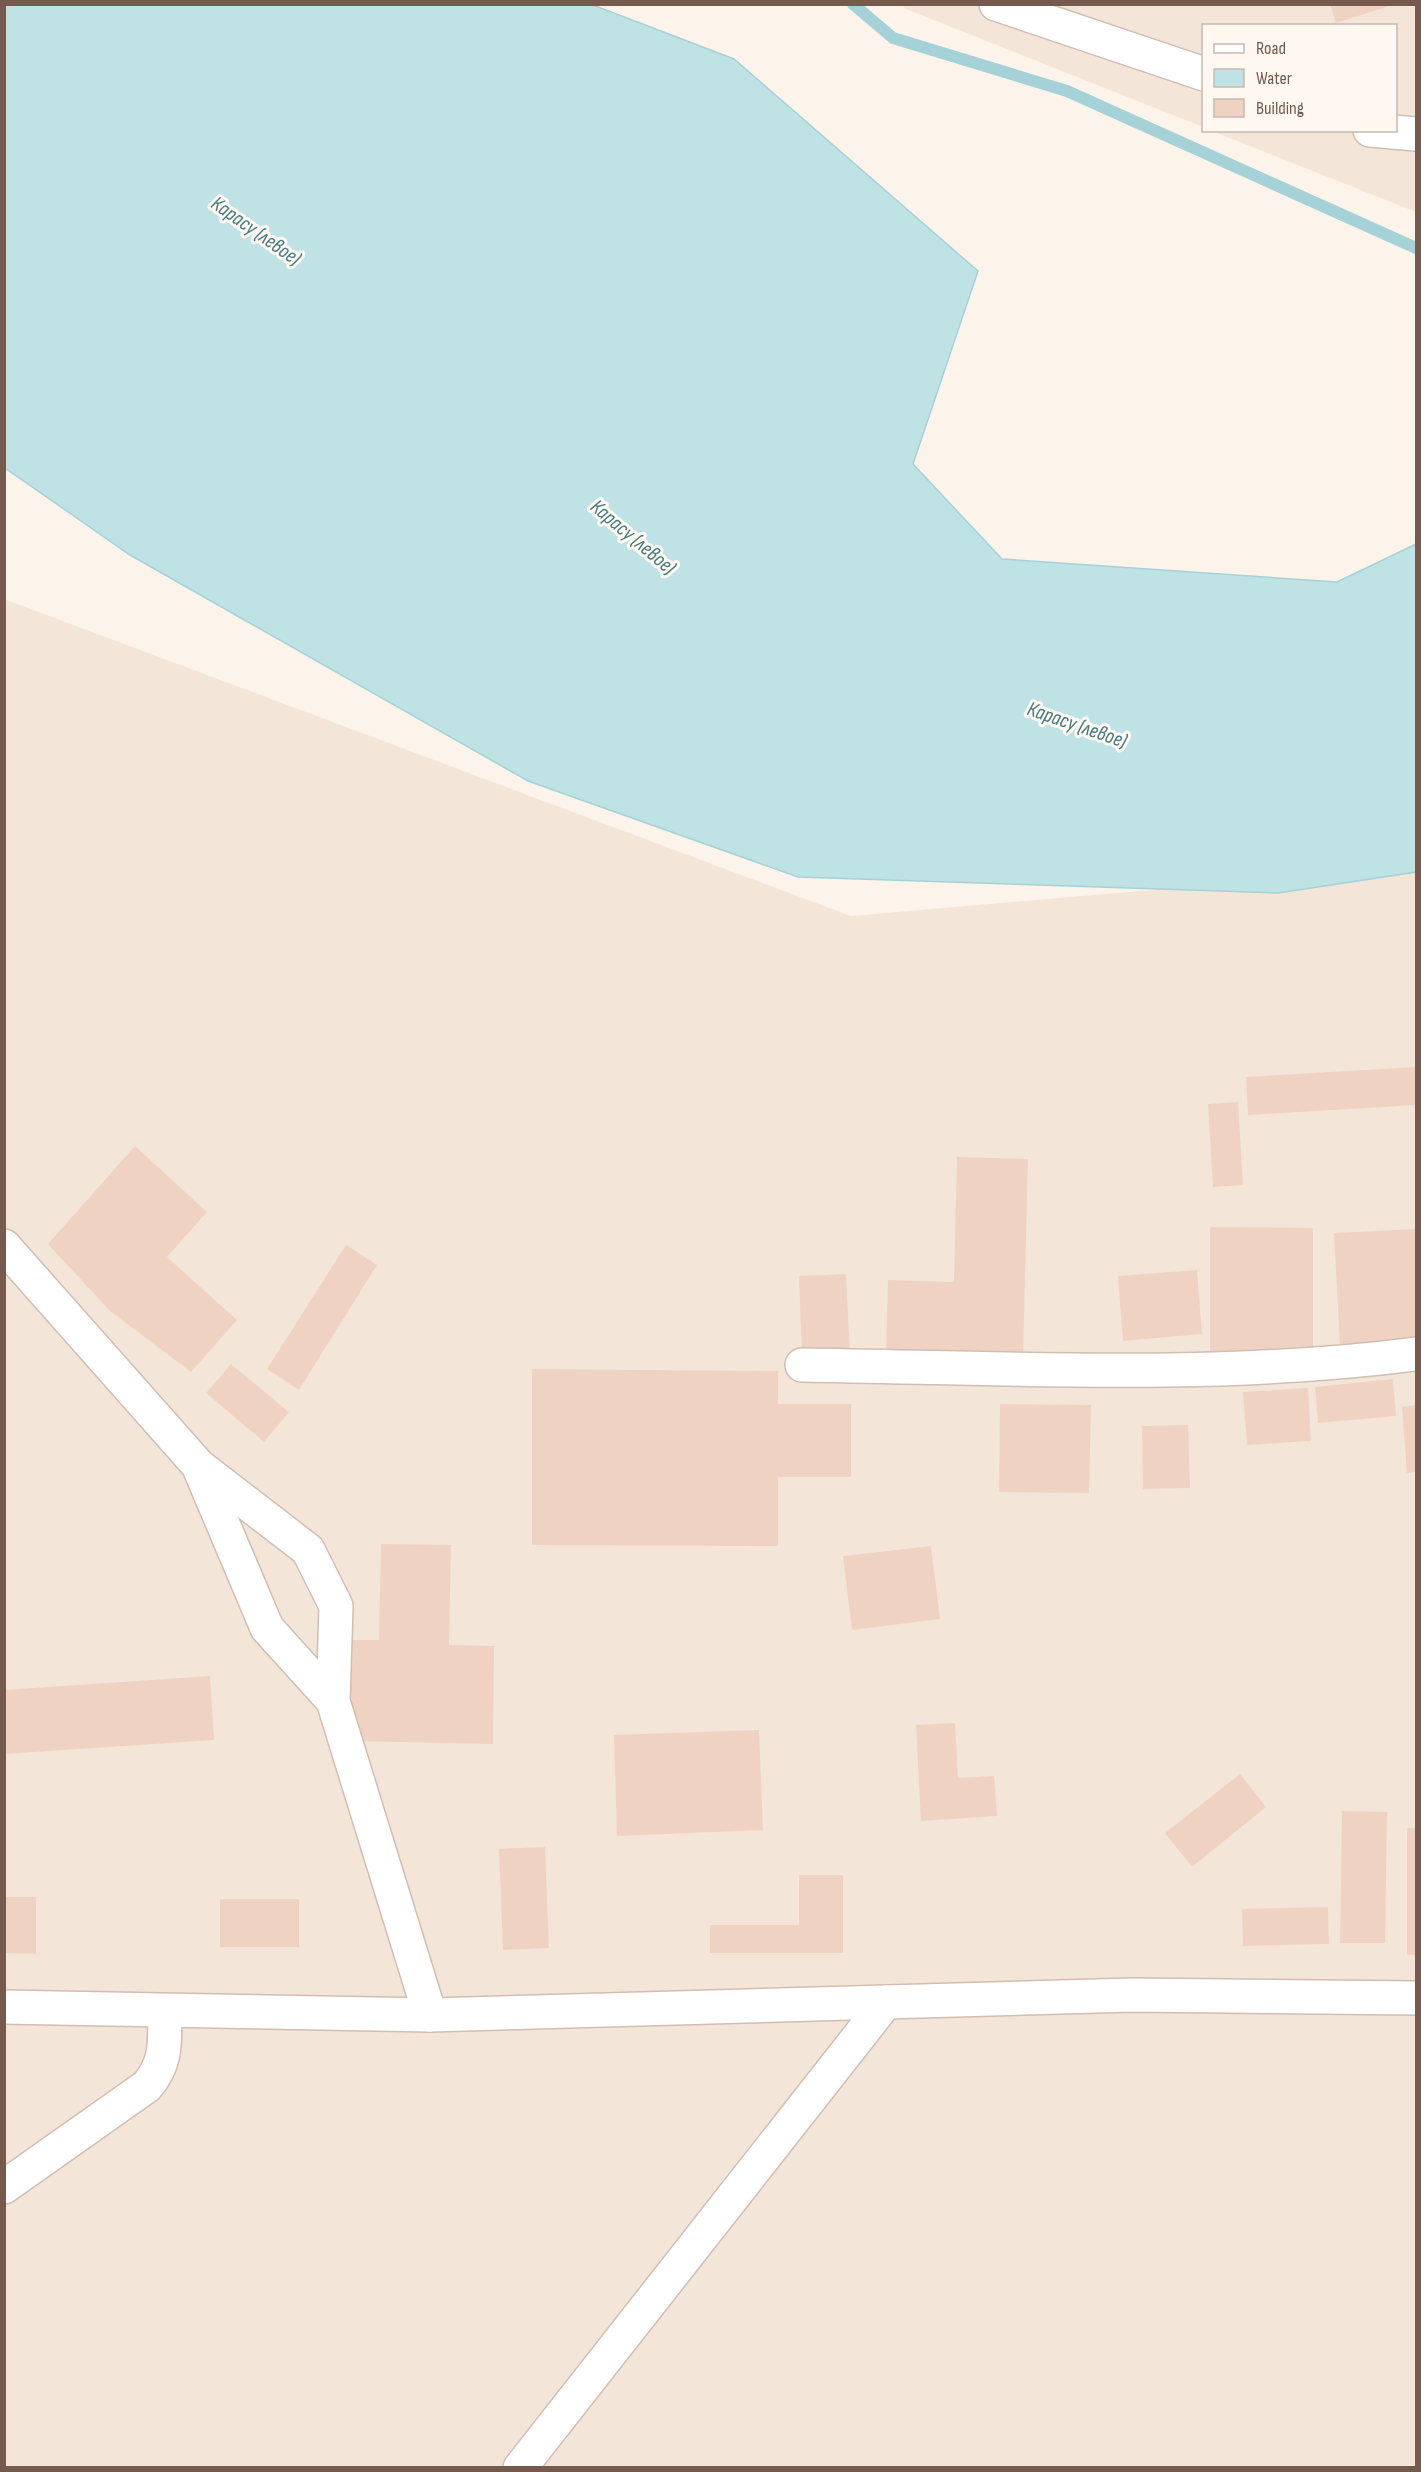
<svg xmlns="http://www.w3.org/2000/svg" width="1421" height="2472" font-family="'Sofia Sans Condensed',sans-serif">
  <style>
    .residential { fill: #f3e6d9 }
    .water { fill: #bfe2e5; stroke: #a5d2d7; stroke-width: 1.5 }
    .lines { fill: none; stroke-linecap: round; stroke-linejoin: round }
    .stream { stroke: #a5d2d7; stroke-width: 12 }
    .building { fill: #f0d2c3 }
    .street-casing { stroke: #d0beb2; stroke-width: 36 }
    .secondary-casing { stroke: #d3bdb0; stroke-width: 36 }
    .street { stroke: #fff; stroke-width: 33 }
    .secondary { stroke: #fff; stroke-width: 33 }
    .labels { text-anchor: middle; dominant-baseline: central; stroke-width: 6; stroke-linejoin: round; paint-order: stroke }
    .water-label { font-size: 21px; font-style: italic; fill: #457b81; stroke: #fef8f1 }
  </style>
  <rect width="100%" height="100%" fill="#fcf4ea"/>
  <path class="residential" d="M902,5H1416V212L1212,131L1396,130V26H1204L1203,127L906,9Z
    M4,599L851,916L1416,867V2467H5Z"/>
  <path class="water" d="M5,4L593,5L734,59L978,271L913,464L1002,559L1337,582L1416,544V872L1278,893L798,877L528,781L130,555L5,468Z"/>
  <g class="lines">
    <path class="stream" d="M853,4L893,38L1067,91L1416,248"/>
  </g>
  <path class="building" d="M1330,4H1393V5L1336,23Z
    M1416,1067V1105L1248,1115L1246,1077Z
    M1238,1102L1243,1185L1213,1187L1208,1104Z
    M135,1146L207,1212L167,1257L237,1320L191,1372L110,1311L48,1244Z
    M957,1157L1028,1159L1023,1359L886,1355L888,1280L954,1282Z
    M1210,1227L1313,1228V1357H1210Z
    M1416,1229V1341L1340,1345L1334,1233Z
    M346,1245L377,1265L299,1390L267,1369Z
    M1197,1270L1202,1334L1123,1341L1118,1276Z
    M846,1274L850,1354L802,1355L799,1276Z
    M231,1364L289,1412L264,1442L206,1393Z
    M532,1369L778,1371V1404H851V1477H778V1546L532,1545Z
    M1393,1379L1396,1416L1318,1423L1315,1387Z
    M1308,1388L1311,1441L1247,1445L1243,1392Z
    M1000,1404L1091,1405L1089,1493L999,1492Z
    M1416,1405V1472L1407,1473L1402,1407Z
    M1188,1425L1190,1488L1143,1489L1142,1426Z
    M381,1544L451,1545L449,1645L494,1646L493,1744L348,1741L350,1640H379Z
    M931,1546L940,1619L852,1630L843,1556Z
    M210,1676L214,1740L4,1754V1690Z
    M955,1723L958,1778L994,1776L997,1816L921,1821L916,1725Z
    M759,1730L763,1830L617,1836L614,1735Z
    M1240,1774L1266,1807L1192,1867L1165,1833Z
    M1342,1811L1387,1812L1385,1943H1340Z
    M1407,1828H1416V1955H1407Z
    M545,1847L549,1948L503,1950L499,1849Z
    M799,1875H843V1953H710V1925H799Z
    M4,1897H36V1954L4,1953Z
    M220,1899H299V1947H220Z
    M1328,1907L1329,1944L1243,1946L1242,1909Z"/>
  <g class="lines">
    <g class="street-casing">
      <path id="street" d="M996,4L1204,74
        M1370,130L1416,134
        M4,1246L198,1465L267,1628L333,1701L430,2015
        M802,1365C1006,1368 1214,1380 1416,1354
        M199,1466L308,1550L336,1606L333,1701
        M4,2187L147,2086C168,2061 164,2042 165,2011
        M520,2468L886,2002"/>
    </g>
    <g class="secondary-casing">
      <path id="secondary" d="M4,2007L430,2015L1132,1995L1416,1998"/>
    </g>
    <use href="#street" class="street"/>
    <use href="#secondary" class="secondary"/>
  </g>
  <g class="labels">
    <g class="water-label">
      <text transform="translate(256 231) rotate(35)">Карасу (левое)</text>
      <text transform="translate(633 537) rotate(40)">Карасу (левое)</text>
      <text transform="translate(1077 725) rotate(19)">Карасу (левое)</text>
    </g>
  </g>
  <rect width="1421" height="2472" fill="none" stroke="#765a4e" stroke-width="12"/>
  <rect x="1202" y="24" width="195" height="108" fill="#fef8f1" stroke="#c8b9b0" stroke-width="1.5"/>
  <rect x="1214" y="44" width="30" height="9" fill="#ffffff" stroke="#c8b9b0" stroke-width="1.5"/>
  <text x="1256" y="54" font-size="18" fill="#765a4e">Road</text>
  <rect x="1214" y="69" width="30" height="18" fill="#bfe2e5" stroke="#c8b9b0" stroke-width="1.5"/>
  <text x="1256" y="84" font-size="18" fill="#765a4e">Water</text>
  <rect x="1214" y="99" width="30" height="18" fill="#f0d2c3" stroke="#c8b9b0" stroke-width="1.5"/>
  <text x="1256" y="114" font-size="18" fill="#765a4e">Building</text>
</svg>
